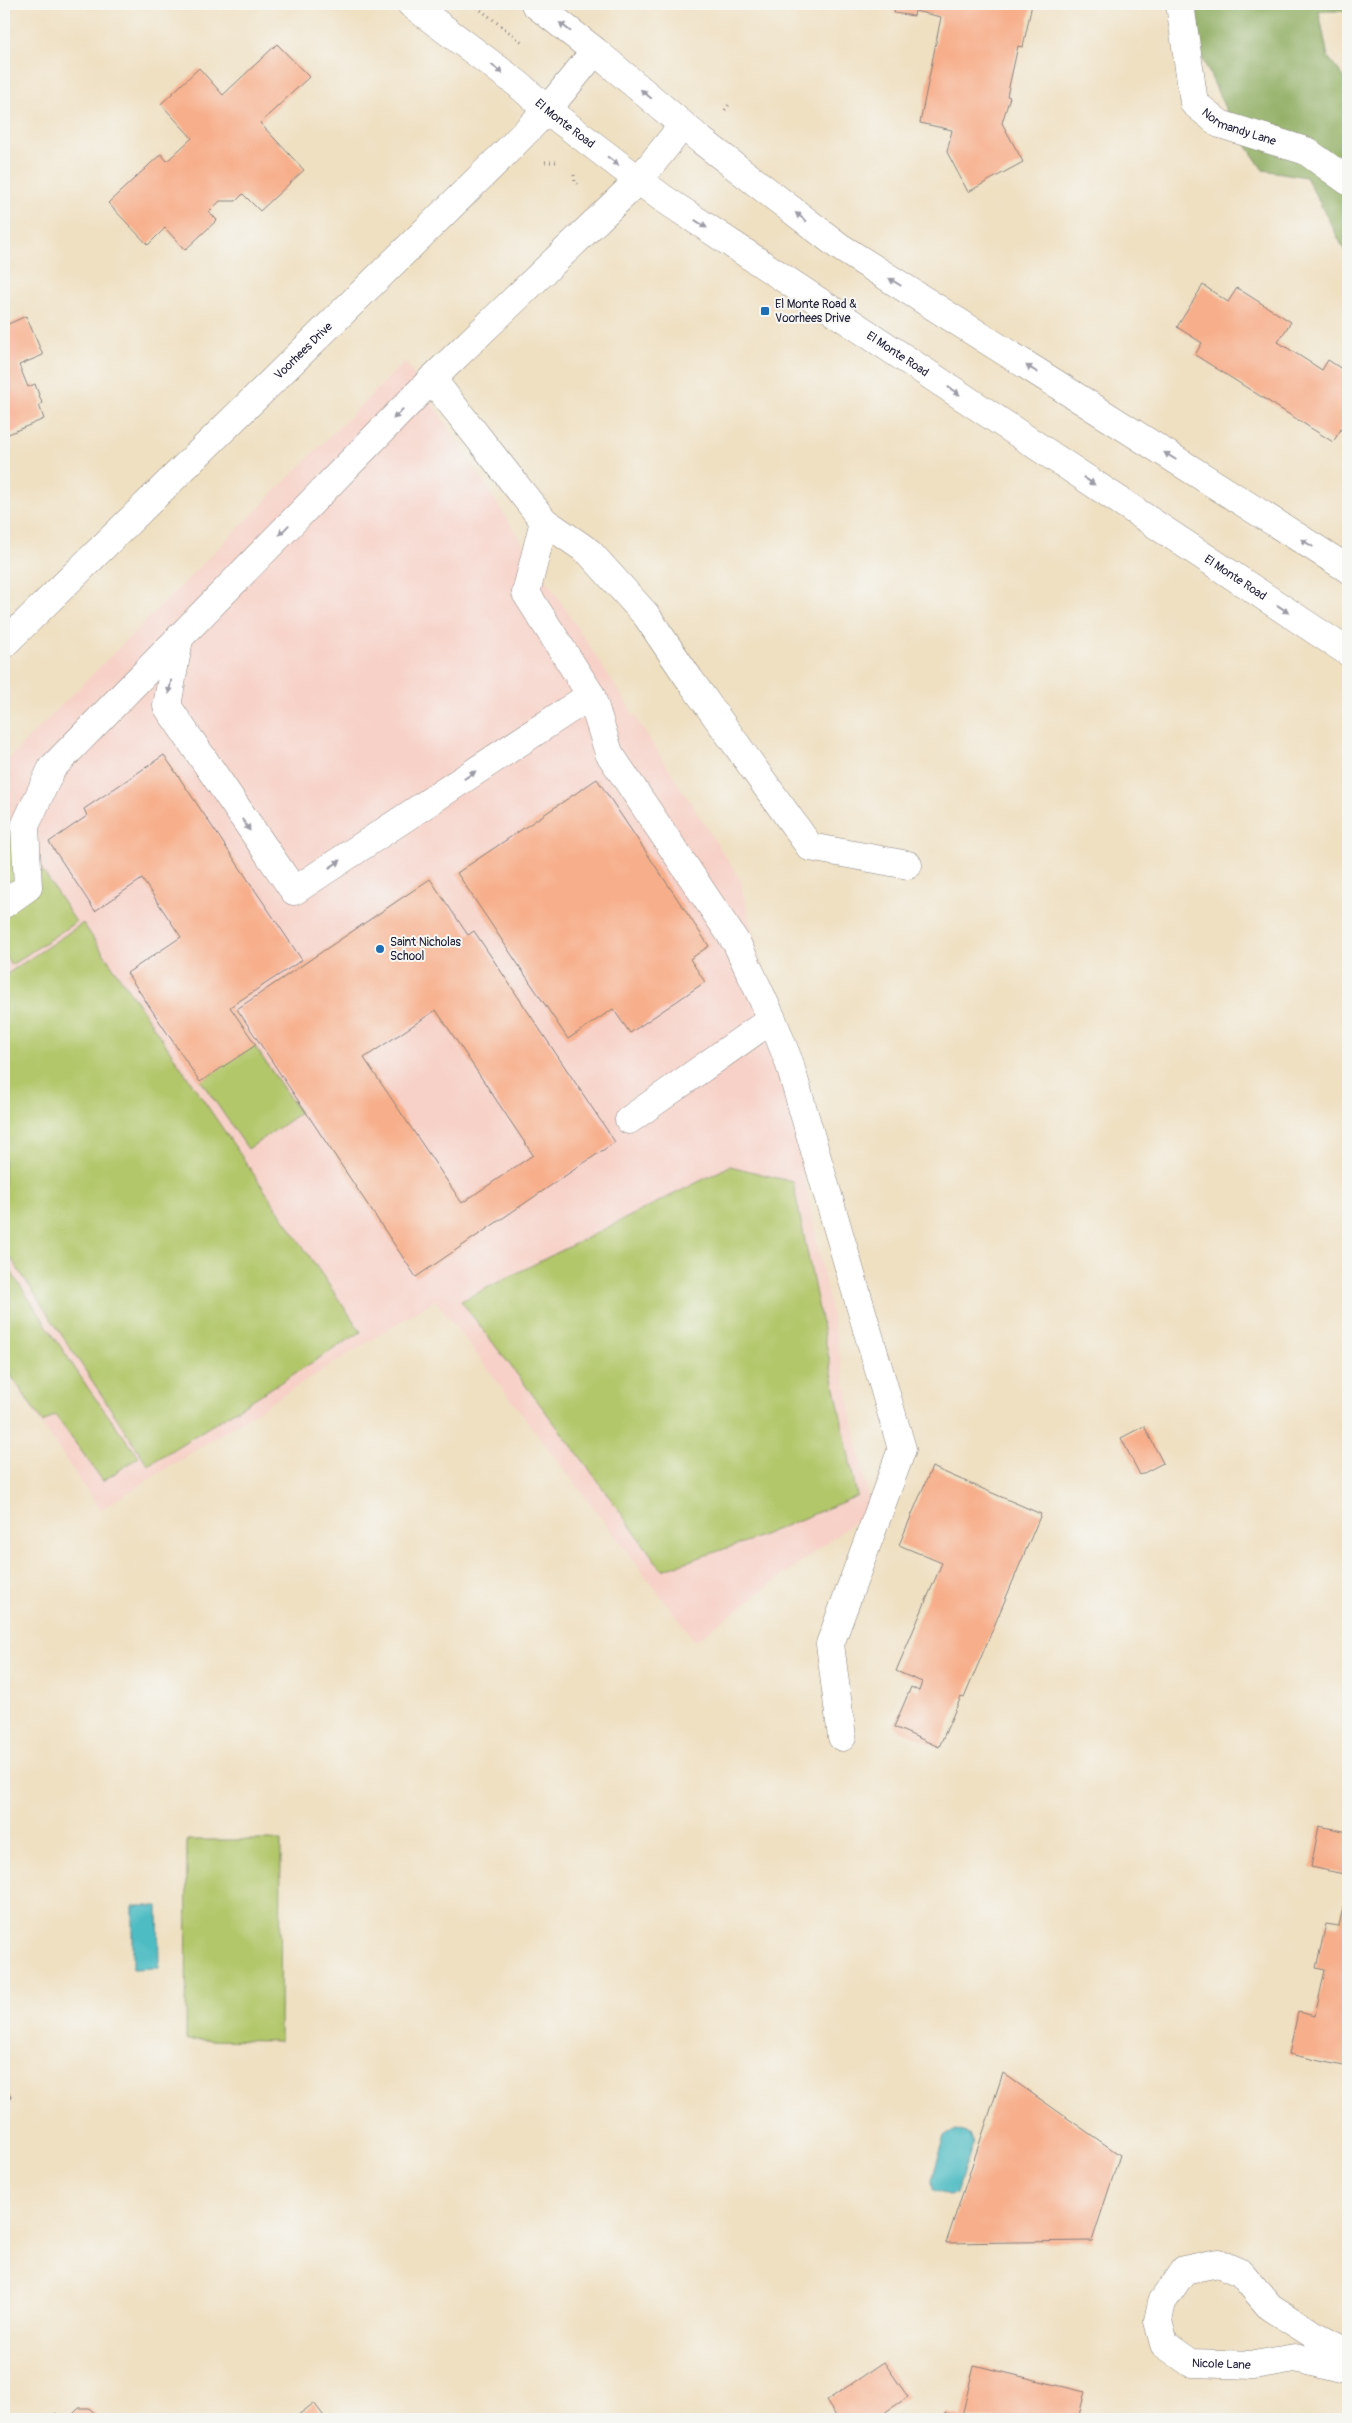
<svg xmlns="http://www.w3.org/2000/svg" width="1352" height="2423" font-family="Pangolin,sans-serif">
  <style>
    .built { fill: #f7d1c7 }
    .green { fill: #b2c76b; stroke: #6a7453 }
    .forest { fill: #8dac5f; stroke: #58674d }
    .water { fill: #4ebcc3; stroke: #386f7f }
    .building { fill: #f7af8b; fill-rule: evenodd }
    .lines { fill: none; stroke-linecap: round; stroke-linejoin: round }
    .minor-casing { stroke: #88817e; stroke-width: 29 }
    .major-casing { stroke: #88817e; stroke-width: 29 }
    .path { stroke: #88817e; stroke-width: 3; stroke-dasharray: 1 4; stroke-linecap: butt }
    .minor { stroke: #fff; stroke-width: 28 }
    .major { stroke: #fff; stroke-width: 28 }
    .oneway { fill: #9c9ca7 }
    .poi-dot { fill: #1f6fb2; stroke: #f6f6f2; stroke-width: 2 }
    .labels { text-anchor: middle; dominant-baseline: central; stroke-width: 4; stroke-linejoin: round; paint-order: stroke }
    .street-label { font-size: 12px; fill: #22223b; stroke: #f6f6f2 }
    .poi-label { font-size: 12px; fill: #22223b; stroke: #f6f6f2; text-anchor: start }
  </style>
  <rect width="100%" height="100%" fill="#f6f6f2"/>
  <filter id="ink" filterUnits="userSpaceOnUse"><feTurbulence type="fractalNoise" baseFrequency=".02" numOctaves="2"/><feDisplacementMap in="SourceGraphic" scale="10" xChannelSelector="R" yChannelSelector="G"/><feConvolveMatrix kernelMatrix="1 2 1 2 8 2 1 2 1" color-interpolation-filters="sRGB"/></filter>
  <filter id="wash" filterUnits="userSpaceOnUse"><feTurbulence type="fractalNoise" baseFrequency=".0096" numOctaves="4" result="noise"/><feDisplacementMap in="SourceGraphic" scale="20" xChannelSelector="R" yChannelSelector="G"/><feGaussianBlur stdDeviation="1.12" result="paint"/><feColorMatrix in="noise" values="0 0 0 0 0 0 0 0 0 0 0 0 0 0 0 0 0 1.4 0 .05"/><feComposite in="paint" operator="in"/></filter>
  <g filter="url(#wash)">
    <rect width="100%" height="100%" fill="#efe0c2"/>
    <path class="built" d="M405,361L740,879L772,1019L871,1510L695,1641L435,1300L100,1510L4,1368V763Z"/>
    <path class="green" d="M4,822L12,824L76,922L11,965L4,953Z
      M83,923L361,1332L148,1465L4,1248V976Z
      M254,1045L300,1113L248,1149L201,1081Z
      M730,1166L793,1182L857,1496L751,1540L662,1570L584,1462L461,1301Z
      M4,1261L90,1391L139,1457L103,1481L55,1415L43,1423L4,1365Z
      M187,1840H281L280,2041L186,2040Z"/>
    <path class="forest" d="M1203,4H1348V11H1319L1328,57L1348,82V257L1306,177L1263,170L1233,126L1189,28Z"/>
    <path class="water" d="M133,1906H158L159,1968L133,1969Z
      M956,2130L969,2134L973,2144L956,2194L949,2196L933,2190L932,2179L945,2136Z"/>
    <g id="blocks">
      <path class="building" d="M896,4H1032L1023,47L1018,46L1007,96L1010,97L1002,123L1023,162L968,192L947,152L952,130L920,123L941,17L915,11L914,16L894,13Z
        M277,44L309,77L260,123L304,170L260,211L243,194L236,201H220L209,212L217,220L185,250L165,228L148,245L108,203L161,154L167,161L192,138L161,104L199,68L223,95Z
        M1203,285L1228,302L1237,288L1291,322L1278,342L1322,370L1328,360L1348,373V418L1333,442L1195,355L1202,343L1177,327Z
        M26,316L43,355L19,365L28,387L35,384L42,403L39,405L44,419L6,435L4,429V326Z
        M164,755L302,960L230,1007L256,1045L200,1082L127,973L181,937L142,879L95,911L49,842L87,816L84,809Z
        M597,779L709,946L690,959L705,982L630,1033L613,1009L568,1039L457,873Z
        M430,879L468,935L474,931L615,1142L416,1277L237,1009ZM436,1010L533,1155L462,1203L364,1058Z
        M1144,1426L1163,1463L1140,1475L1121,1438Z
        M932,1467L1041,1514L964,1698L961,1697L939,1747L894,1727L911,1687L919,1691L922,1682L896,1671L942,1563L899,1545Z
        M1319,1826L1348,1832V1875L1311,1867Z
        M1347,1888H1348V2067L1289,2054L1298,2012L1315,2016L1325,1970L1316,1968L1326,1924L1339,1926Z
        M1003,2073L1120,2155L1092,2241L946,2243Z
        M4,2093L11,2096L4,2115Z
        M884,2362L908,2397L875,2419H838L826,2401Z
        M974,2365L1085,2392L1078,2419H944L945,2413L962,2416Z
        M314,2403L326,2419H293Z
        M79,2408H89L101,2419H68Z
        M56,2413L62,2419H49Z"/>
    </g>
  </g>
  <g filter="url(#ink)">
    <use href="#blocks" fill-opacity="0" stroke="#88817e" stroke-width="1"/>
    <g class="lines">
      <g class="minor-casing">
        <g id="minor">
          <path id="s1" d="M1180,4L1194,103L1220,124L1306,151L1348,181"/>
          <path d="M432,379L544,521L589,552L646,615L690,680L810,847L908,865"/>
          <path d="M544,521L526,593L591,695L609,753L737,944L772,1019L789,1062L902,1449L830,1644L842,1737"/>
          <path d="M179,639L167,706L294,891L591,695"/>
          <path id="s2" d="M4,644L509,149L547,110L595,51"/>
          <path d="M4,904L28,887L25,826L52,768L432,379L638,181L683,125"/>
          <path d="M629,1120L772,1019"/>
          <path id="s3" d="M1348,2352L1311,2333L1270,2307L1241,2273L1218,2263L1184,2270L1162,2302L1158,2321L1164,2344L1191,2363L1254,2365L1295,2358L1348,2371"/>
        </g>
      </g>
      <g class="major-casing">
        <g id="major">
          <path id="s4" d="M411,4L518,84L547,110L661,197L1348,652"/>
          <path d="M535,4L595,51L702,141L840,247L1348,569"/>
        </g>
      </g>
      <path class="path" d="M473,4L522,42
        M725,110L730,103
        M545,162H558
        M574,175L575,182L578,184"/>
      <use href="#minor" class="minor"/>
      <use href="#major" class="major"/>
    </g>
    <defs><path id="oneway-solid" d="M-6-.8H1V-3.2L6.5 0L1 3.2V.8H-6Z" transform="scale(1.25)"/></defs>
    <g class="oneway">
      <use href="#oneway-solid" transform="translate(565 27) rotate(-142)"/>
      <use href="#oneway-solid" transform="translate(497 69) rotate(38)"/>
      <use href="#oneway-solid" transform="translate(646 94) rotate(-140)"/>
      <use href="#oneway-solid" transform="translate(613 161) rotate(38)"/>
      <use href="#oneway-solid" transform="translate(801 217) rotate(-142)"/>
      <use href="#oneway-solid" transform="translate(701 224) rotate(33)"/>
      <use href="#oneway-solid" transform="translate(895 282) rotate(-148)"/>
      <use href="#oneway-solid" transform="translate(1032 369) rotate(-148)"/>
      <use href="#oneway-solid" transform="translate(954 391) rotate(34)"/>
      <use href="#oneway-solid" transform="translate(398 414) rotate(134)"/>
      <use href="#oneway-solid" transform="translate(1170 456) rotate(-148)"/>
      <use href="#oneway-solid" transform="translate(1089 481) rotate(34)"/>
      <use href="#oneway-solid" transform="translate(284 530) rotate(134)"/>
      <use href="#oneway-solid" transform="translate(1307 543) rotate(-148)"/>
      <use href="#oneway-solid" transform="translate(1283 609) rotate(34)"/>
      <use href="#oneway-solid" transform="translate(170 687) rotate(100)"/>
      <use href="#oneway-solid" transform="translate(470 775) rotate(-34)"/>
      <use href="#oneway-solid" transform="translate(246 825) rotate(56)"/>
      <use href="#oneway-solid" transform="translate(335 864) rotate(-33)"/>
    </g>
  </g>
  <g class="poi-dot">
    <rect x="760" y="306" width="10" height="10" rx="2.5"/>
    <circle cx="380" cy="949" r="5"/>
  </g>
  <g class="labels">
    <g class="street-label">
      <text stroke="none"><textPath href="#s4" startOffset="195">El Monte Road</textPath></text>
      <text stroke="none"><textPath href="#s1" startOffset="152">Normandy Lane</textPath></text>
      <text stroke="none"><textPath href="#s2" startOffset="419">Voorhees Drive</textPath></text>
      <text stroke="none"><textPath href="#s4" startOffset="600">El Monte Road</textPath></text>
      <text stroke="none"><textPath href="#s4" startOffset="1005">El Monte Road</textPath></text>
      <text stroke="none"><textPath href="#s3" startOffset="340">Nicole Lane</textPath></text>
    </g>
    <g class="poi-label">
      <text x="775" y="304">El Monte Road &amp;<tspan x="775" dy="14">Voorhees Drive</tspan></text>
      <text x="390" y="942">Saint Nicholas<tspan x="390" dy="14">School</tspan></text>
    </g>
  </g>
  <rect width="1352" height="2423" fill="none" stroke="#f6f6f2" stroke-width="20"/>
</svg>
